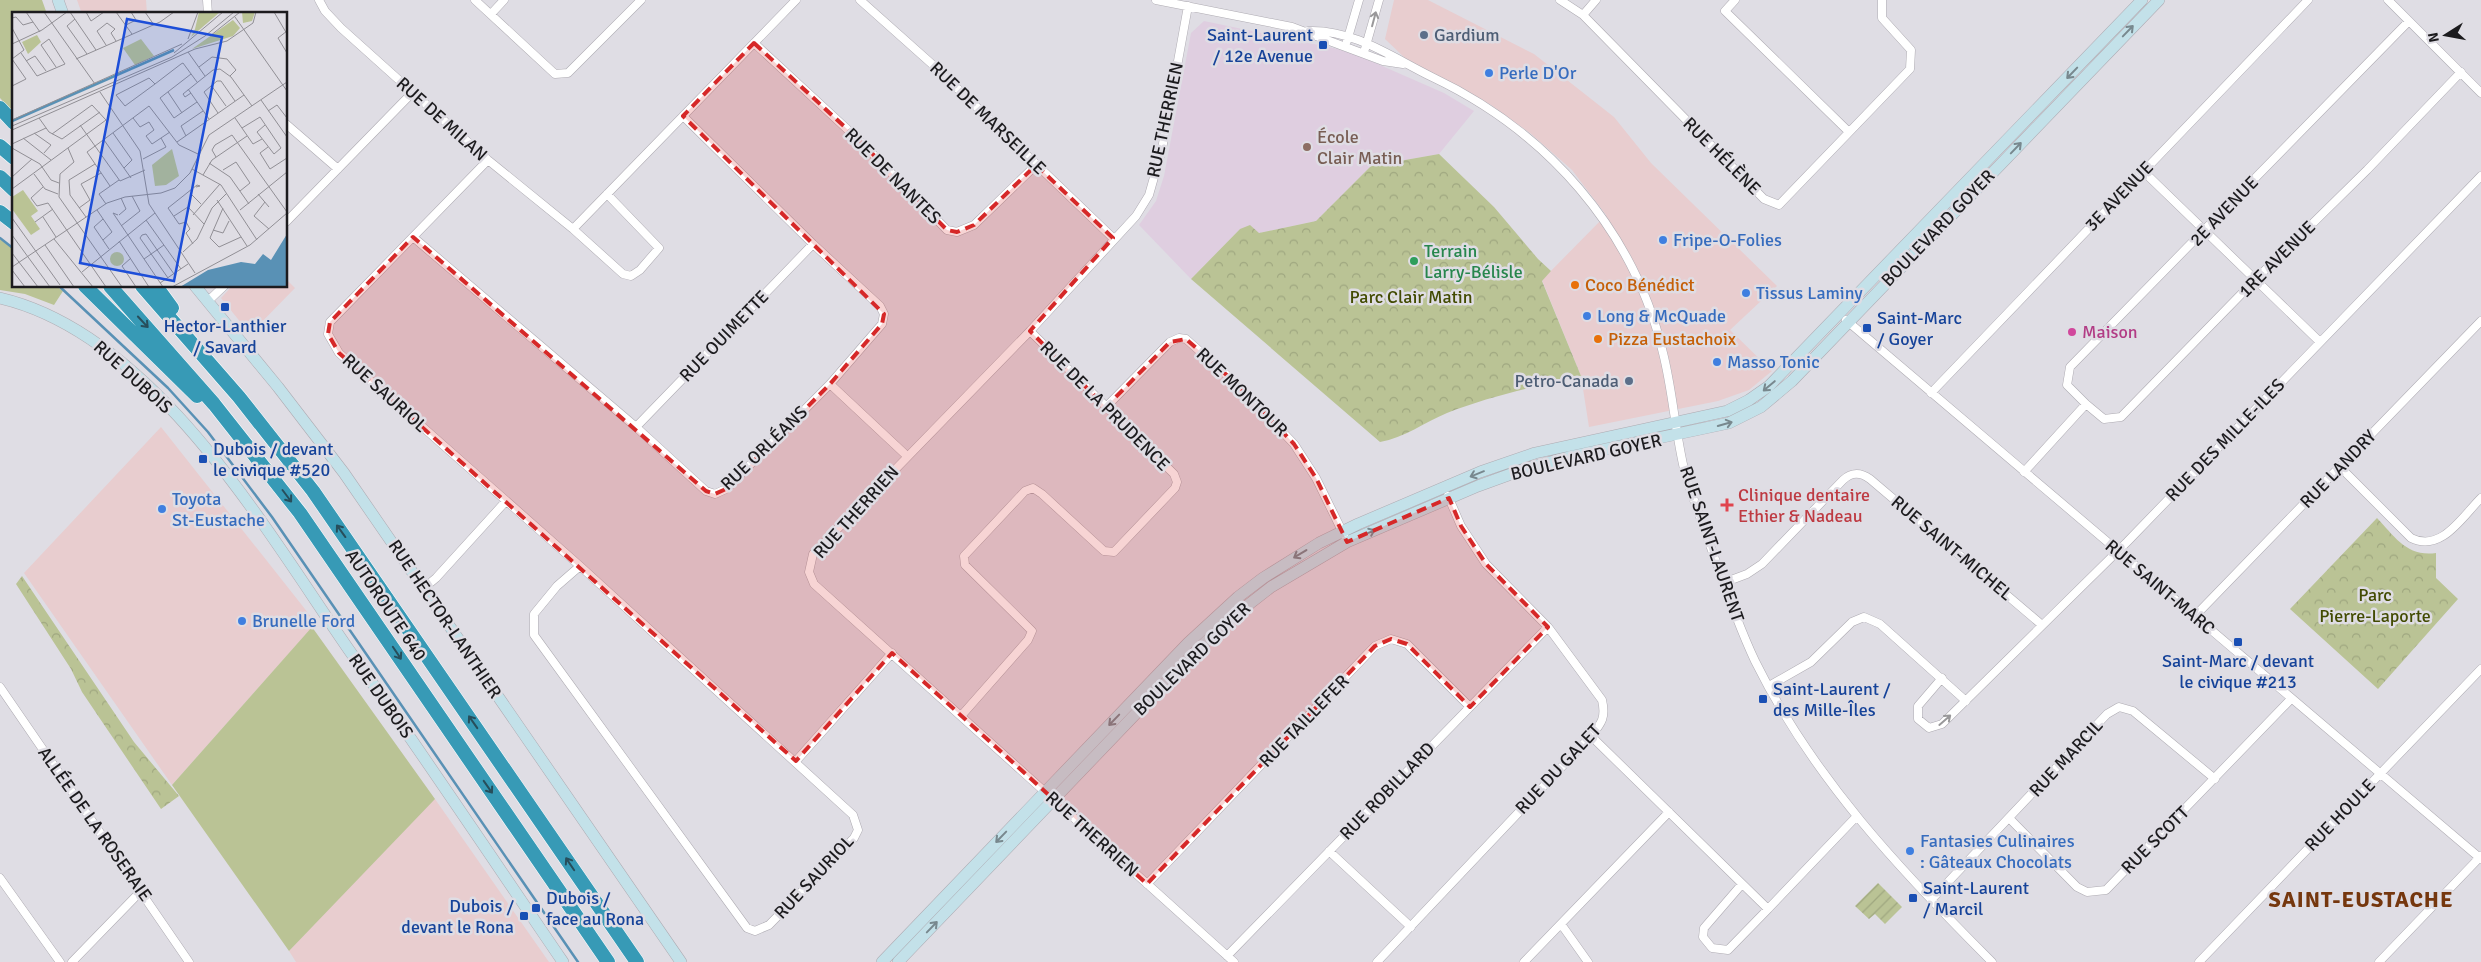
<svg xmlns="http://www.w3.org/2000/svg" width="2481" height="962" font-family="Signika,sans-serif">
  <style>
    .commercial { fill: #e8cdcf }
    .education { fill: #dfcee0 }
    .grass { fill: #bac395 }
    .forest { fill: url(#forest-crowns) }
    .garden { fill: url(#garden-furrows) }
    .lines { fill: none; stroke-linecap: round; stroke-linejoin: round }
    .stream { stroke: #5991b5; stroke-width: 2.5 }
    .street-casing { stroke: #aeabb2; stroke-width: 9 }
    .secondary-casing { stroke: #aeabb2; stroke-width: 12 }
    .highway-casing { stroke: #fff; stroke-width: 15 }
    .street { stroke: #fff; stroke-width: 8 }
    .secondary { stroke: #c3e1e9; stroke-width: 11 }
    .highway { stroke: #379ab6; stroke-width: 14 }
    .oneway { stroke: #99989a }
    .oneway2 { stroke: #78888e }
    .oneway3 { stroke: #274e5b }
    .marked { fill: #d62828; fill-opacity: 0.2; stroke: #d62828; stroke-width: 4; stroke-dasharray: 10 6; stroke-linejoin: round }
    .service-dot { fill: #5c6f8a; stroke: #dfdde4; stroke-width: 2 }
    .transit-dot { fill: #1a4fb4; stroke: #dfdde4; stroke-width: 2 }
    .shop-dot { fill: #3f7fe0; stroke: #dfdde4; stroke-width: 2 }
    .education-dot { fill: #8d6e63; stroke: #dfdde4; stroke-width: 2 }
    .leisure-dot { fill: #2e9e5b; stroke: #dfdde4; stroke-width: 2 }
    .food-dot { fill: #e8710a; stroke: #dfdde4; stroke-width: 2 }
    .hotel-dot { fill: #d1479c; stroke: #dfdde4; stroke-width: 2 }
    .health-dot { fill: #e0444e; stroke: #dfdde4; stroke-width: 2 }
    .labels { text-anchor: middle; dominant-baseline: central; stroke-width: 5; stroke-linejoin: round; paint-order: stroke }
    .transit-label { font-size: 18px; fill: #164399; stroke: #dfdde4; text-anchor: start }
    .service-label { font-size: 18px; fill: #4e5e75; stroke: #dfdde4; text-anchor: start }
    .shop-label { font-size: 18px; fill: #366cbe; stroke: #dfdde4; text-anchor: start }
    .street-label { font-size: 18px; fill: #1c1b1e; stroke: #dfdde4 }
    .education-label { font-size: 18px; fill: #785e54; stroke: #dfdde4; text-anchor: start }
    .leisure-label { font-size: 18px; fill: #27864d; stroke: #dfdde4; text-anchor: start }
    .food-label { font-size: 18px; fill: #c56008; stroke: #dfdde4; text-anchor: start }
    .park-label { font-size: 18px; fill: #424b02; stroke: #dfdde4 }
    .hotel-label { font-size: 18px; fill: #b23c85; stroke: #dfdde4; text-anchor: start }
    .health-label { font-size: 18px; fill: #be3a42; stroke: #dfdde4; text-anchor: start }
    .district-label { font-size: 22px; font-weight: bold; letter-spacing: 1px; fill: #75370e; stroke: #dfdde4 }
    .inset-river { fill: none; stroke: #5991b5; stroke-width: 2.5 }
    .inset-road { fill: none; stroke: #918f95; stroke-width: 1 }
    .view { fill: #1d4ed8; fill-opacity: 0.15; stroke: #1d4ed8; stroke-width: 2.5 }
    .inset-edge { fill: none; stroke: #1c1b1e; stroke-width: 2.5 }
  </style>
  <defs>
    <pattern id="forest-crowns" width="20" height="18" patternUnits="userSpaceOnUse" patternTransform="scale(1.25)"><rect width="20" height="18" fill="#bac395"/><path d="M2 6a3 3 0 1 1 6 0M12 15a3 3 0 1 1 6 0" fill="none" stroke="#9fa780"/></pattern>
    <pattern id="garden-furrows" width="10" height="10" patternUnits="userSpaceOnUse" patternTransform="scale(1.25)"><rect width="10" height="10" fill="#bac395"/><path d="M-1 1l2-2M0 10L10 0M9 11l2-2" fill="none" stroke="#9fa780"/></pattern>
  </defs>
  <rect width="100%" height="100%" fill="#dfdde4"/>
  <path class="commercial" d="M77,0H146L147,14H82Z
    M1394,0H1428L1534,54L1614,117L1651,163L1777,286L1730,330L1772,371L1749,390L1718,401L1589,427L1581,376L1542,280L1606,215L1572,170L1530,133L1491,105L1406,59L1385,39Z
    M286,279L295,288L250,334L221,298L232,286H286Z
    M161,427L316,623L172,785L24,573Z
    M435,799L549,962H296L289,951L408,820Z"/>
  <path class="education" d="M1204,21L1338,49L1364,58L1444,93L1474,111L1439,154L1371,166L1316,221L1259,233L1240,229L1191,279L1139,225L1156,201L1164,176L1191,33Z"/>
  <path class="grass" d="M0,0H42L47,14H14V113L0,98Z
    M0,239L14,250V286H56L63,291L54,305L25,294L0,290Z
    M312,627L435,799L289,951L172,785Z"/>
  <path class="forest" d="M1439,154L1494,207L1538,259L1551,271L1542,281L1581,376C1537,386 1490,396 1447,413C1425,422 1404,438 1380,442L1191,279L1240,229L1250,225L1259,233L1316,221L1371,166Z
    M2377,518C2395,537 2407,557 2436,553V578L2458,599L2378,689L2290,609Z
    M22,576L134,742L179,796L161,809L82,692L71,669L16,584Z"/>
  <path class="garden" d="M1878,883L1902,907L1885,924L1875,914L1869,919L1855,906Z"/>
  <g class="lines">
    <path class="stream" d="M0,238L14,249
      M59,286L168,388L208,432L272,517L578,962"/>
    <g class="street-casing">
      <path id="street" d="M207,0L208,14
        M319,0L325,11L341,28L488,160L573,229L623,274L631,276L640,270L659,248L607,194
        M475,0L555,74L568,73L641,0
        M860,0L933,65L1113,238
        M1156,0L1292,27L1383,61L1403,64
        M1560,0L1583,15L1764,199L1779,205L1910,69L1911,50L1882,18V0
        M1735,0L1725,11L1848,131
        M2388,0L2481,93
        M1188,6L1162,149L1149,195L1136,216L1030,331L813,554L809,572L814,584L1234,962
        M491,14L504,0
        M1583,15L1596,0
        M2409,21L2070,367L2067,385L2086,404L2104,419L2121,417L2256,279L2367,170L2461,72
        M1308,31C1354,29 1393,58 1432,77C1546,131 1634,229 1663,353C1673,392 1675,433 1685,473C1692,496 1701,519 1709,542C1723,582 1737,623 1755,661C1813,778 1901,871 1992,962
        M1347,41L1359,0
        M754,43L860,141L947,230L957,232L974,225L1036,165
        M1365,49L1379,0
        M286,124L338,169
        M488,160L330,322L328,334L339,353L580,566L853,815L858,830L854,838L769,925L755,931L747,928L534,635V614L557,586L580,566
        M2143,171L2320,342
        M286,222L413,92
        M573,229L796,0
        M413,237L636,427L706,491L715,494L726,489L830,384L882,324L884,314L880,306L813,244L683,116
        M207,302L224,286
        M1846,320L2481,859
        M830,384L907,456
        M1931,393L2308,0
        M1106,407L1170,342L1179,338L1186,339L1239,386L1294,444L1316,478L1344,535
        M636,427L813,244
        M2340,467L2411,538C2441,553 2462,517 2481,498
        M2024,472L2086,404
        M1723,583L1747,574L1762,564L1843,480C1852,472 1860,472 1870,479L2042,625
        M424,588L436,578L506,501
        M2194,617L2481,321
        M1942,678L1918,706V719L1929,728L1942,724L2127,542L2481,176
        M1769,686L1811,662L1852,622L1864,617L1880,624L1966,701
        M0,687L189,962
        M961,716L1028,640L1032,631L965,565L964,556L1025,491L1033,488L1042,494L1104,551L1114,552L1175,488L1177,482L1174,474L1030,331
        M1591,736L1768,909L1856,817
        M796,761L892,653
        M2009,818L2077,887L2087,892L2106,890L2291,699
        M1329,851L1411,927
        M0,878L60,962
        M1147,884L1375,646L1391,639L1407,644L1470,707
        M1742,884L1704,928L1703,937L1712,948L1728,950L1768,909
        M1931,900L2107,714L2119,707L2133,711L2215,779
        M1561,924L1588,962
        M1227,956L1548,627
        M72,962L141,891
        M1377,962L1591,736C1602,723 1606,717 1602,700L1548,627L1486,564L1461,526L1448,496
        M1524,962L1669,812
        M2199,962L2481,669
        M2379,962L2481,856"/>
    </g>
    <g class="secondary-casing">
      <path id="secondary" d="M58,0L63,14
        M195,286L278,387L344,473L681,962
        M0,298C154,334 265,529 349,650C422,753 492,858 563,962
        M882,962L1188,643L1238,597L1263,578L1319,543L1358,524L1480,472L1535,453L1727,411L1749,400L1769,386L2142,0
        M898,962L1193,654L1230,619L1271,587L1347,542L1478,486L1528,468L1569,457L1729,423L1761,407L1792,381L2159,0"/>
    </g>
    <g class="highway-casing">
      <path id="highway" d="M0,108L14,123
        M0,146L14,158
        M0,177L14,190
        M0,212L14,223
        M85,286L197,396
        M110,286L214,404L300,513L608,962
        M142,286L239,397L313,491L637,962
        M156,286L172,308"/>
    </g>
    <use href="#street" class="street"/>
    <use href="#secondary" class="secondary"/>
    <use href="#highway" class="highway"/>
  </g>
  <defs><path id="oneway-shaft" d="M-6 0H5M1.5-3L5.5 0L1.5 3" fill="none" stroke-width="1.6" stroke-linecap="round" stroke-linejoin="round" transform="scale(1.25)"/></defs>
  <g class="oneway">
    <use href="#oneway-shaft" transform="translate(1374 19) rotate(-75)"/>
    <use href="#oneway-shaft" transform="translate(1945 720) rotate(-41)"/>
  </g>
  <g class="oneway2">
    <use href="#oneway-shaft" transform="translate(2128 31) rotate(-46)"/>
    <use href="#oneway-shaft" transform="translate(2072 73) rotate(134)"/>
    <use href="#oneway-shaft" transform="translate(2016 148) rotate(-46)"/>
    <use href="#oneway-shaft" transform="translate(1769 386) rotate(140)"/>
    <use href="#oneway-shaft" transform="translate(1725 424) rotate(-16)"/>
    <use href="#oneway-shaft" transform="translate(1477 474) rotate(158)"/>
    <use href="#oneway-shaft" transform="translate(1368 533) rotate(-23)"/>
    <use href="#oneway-shaft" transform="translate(1300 554) rotate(149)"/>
    <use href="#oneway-shaft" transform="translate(1114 720) rotate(134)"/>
    <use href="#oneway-shaft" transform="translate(1001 837) rotate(134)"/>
    <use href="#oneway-shaft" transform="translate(932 927) rotate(-46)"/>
  </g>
  <g class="oneway3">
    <use href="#oneway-shaft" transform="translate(143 322) rotate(47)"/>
    <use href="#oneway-shaft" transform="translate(287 496) rotate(53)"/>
    <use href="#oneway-shaft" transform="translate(341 531) rotate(-126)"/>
    <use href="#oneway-shaft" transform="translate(397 653) rotate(56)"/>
    <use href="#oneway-shaft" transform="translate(473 722) rotate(-125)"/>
    <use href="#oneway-shaft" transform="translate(488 787) rotate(55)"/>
    <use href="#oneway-shaft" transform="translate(570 864) rotate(-124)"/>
  </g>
  <path class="marked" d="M754,43L860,141L947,230L957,232L974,225L1036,165L1113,238L1030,331L1106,407L1170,342L1186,339L1239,386L1294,444L1316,478L1347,542L1449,498L1461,526L1486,564L1548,627L1470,707L1407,644L1391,639L1375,646L1147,884L892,653L796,761L339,353L328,334L330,322L413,237L706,491L715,494L726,489L830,384L882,324L884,314L683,116Z"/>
  <g class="service-dot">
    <circle cx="1424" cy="35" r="5"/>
    <circle cx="1629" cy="381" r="5"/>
  </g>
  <g class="transit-dot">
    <rect x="1318" y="40" width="10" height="10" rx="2.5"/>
    <rect x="220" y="302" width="10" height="10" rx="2.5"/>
    <rect x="1862" y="323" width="10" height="10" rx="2.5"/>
    <rect x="198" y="454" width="10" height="10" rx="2.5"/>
    <rect x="2233" y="637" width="10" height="10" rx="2.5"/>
    <rect x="1758" y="694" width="10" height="10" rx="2.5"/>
    <rect x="1908" y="893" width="10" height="10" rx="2.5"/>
    <rect x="531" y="903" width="10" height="10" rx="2.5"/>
    <rect x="519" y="911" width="10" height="10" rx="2.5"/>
  </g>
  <g class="shop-dot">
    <circle cx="1489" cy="73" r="5"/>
    <circle cx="1663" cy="240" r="5"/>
    <circle cx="1746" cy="293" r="5"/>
    <circle cx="1587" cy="316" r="5"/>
    <circle cx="1717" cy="362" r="5"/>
    <circle cx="162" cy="509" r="5"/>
    <circle cx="242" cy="621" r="5"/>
    <circle cx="1910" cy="851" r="5"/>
  </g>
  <circle class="education-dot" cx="1307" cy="147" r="5"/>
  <circle class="leisure-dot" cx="1414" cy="261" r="5"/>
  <g class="food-dot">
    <circle cx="1575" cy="285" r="5"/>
    <circle cx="1598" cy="339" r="5"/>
  </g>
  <circle class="hotel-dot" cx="2072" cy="332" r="5"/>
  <path class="health-dot" d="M1724.5 497.5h5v5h5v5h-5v5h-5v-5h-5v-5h5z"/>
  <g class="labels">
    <g class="transit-label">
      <text x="1313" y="35" text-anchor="end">Saint-Laurent<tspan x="1313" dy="21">/ 12e Avenue</tspan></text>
      <text x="1877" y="318">Saint-Marc<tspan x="1877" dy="21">/ Goyer</tspan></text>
      <text x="225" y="326" text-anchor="middle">Hector-Lanthier<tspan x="225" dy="21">/ Savard</tspan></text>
      <text x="213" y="449">Dubois / devant<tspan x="213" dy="21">le civique #520</tspan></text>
      <text x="2238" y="661" text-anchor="middle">Saint-Marc / devant<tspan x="2238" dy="21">le civique #213</tspan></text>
      <text x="1773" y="689">Saint-Laurent /<tspan x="1773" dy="21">des Mille-Îles</tspan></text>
      <text x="1923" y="888">Saint-Laurent<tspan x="1923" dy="21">/ Marcil</tspan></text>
      <text x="546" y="898">Dubois /<tspan x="546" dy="21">face au Rona</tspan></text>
      <text x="514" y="906" text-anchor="end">Dubois /<tspan x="514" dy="21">devant le Rona</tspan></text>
    </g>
    <g class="service-label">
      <text x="1434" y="35">Gardium</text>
      <text x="1619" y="381" text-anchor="end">Petro-Canada</text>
    </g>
    <g class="shop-label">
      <text x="1499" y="73">Perle D'Or</text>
      <text x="1673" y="240">Fripe-O-Folies</text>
      <text x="1756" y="293">Tissus Laminy</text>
      <text x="1597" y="316">Long &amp; McQuade</text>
      <text x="1727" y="362">Masso Tonic</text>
      <text x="172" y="499">Toyota<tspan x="172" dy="21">St-Eustache</tspan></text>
      <text x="252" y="621">Brunelle Ford</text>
      <text x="1920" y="841">Fantasies Culinaires<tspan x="1920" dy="21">: Gâteaux Chocolats</tspan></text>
    </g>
    <g class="street-label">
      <text transform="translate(988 118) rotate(44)">RUE DE MARSEILLE</text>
      <text transform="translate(442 119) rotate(42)">RUE DE MILAN</text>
      <text transform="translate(1165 120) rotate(-78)">RUE THERRIEN</text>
      <text transform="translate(1722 156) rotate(45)">RUE HÉLÈNE</text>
      <text transform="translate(893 176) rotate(45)">RUE DE NANTES</text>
      <text transform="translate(2119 196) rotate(-46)">3E AVENUE</text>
      <text transform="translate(2224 211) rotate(-46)">2E AVENUE</text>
      <text transform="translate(1938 228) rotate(-46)">BOULEVARD GOYER</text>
      <text transform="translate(2277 259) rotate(-45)">1RE AVENUE</text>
      <text transform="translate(724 336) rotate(-46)">RUE OUIMETTE</text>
      <text transform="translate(133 377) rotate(42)">RUE DUBOIS</text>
      <text transform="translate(1242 392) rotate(44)">RUE MONTOUR</text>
      <text transform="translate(385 393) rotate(42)">RUE SAURIOL</text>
      <text transform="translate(1105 406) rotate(45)">RUE DE LA PRUDENCE</text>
      <text transform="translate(2225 440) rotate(-46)">RUE DES MILLE-ILES</text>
      <text transform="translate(764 448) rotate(-44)">RUE ORLÉANS</text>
      <text transform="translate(1586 457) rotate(-13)">BOULEVARD GOYER</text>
      <text transform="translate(2338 469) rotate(-46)">RUE LANDRY</text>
      <text transform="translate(856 512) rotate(-48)">RUE THERRIEN</text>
      <text transform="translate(1712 544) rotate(71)">RUE SAINT-LAURENT</text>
      <text transform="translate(1952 548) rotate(40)">RUE SAINT-MICHEL</text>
      <text transform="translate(2160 587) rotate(40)">RUE SAINT-MARC</text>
      <text transform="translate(386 605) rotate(56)">AUTOROUTE 640</text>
      <text transform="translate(445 619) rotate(56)">RUE HECTOR-LANTHIER</text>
      <text transform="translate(1192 659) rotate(-44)">BOULEVARD GOYER</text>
      <text transform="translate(381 696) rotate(55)">RUE DUBOIS</text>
      <text transform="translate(1304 721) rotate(-46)">RUE TAILLEFER</text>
      <text transform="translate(2066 758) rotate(-47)">RUE MARCIL</text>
      <text transform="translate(1558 769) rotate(-47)">RUE DU GALET</text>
      <text transform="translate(1387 791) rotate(-46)">RUE ROBILLARD</text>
      <text transform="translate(2340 815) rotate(-46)">RUE HOULE</text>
      <text transform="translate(95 824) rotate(55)">ALLÉE DE LA ROSERAIE</text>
      <text transform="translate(1092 834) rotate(42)">RUE THERRIEN</text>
      <text transform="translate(2155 840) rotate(-45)">RUE SCOTT</text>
      <text transform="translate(814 877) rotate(-47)">RUE SAURIOL</text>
    </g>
    <g class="education-label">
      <text x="1317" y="137">École<tspan x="1317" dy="21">Clair Matin</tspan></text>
    </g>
    <g class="leisure-label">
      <text x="1424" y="251">Terrain<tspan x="1424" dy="21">Larry-Bélisle</tspan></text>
    </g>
    <g class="food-label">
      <text x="1585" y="285">Coco Bénédict</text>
      <text x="1608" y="339">Pizza Eustachoix</text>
    </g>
    <g class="park-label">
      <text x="1411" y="297">Parc Clair Matin</text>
      <text x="2375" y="595">Parc<tspan x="2375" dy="21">Pierre-Laporte</tspan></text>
    </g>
    <g class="hotel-label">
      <text x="2082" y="332">Maison</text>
    </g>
    <g class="health-label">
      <text x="1738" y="495">Clinique dentaire<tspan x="1738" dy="21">Ethier &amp; Nadeau</tspan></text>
    </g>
    <g class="district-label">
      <text x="2361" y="899">SAINT-EUSTACHE</text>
    </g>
  </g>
  <g transform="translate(12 12)">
    <rect width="275" height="275" fill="#dfdde4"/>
    <path d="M187,0H208L179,25L183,17ZM230,0H243L240,9L231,11ZM221,8L228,16L221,24L180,37ZM129,27L142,44L123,53L111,36Z" fill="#bac395"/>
    <path d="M25,23L29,30L16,42L10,30ZM160,137L167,164L154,173L143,174L140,153ZM11,178L26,199L19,204L28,217L19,223L0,197V185ZM98 247a7 7 0 1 1 14 0a7 7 0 1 1-14 0Z" fill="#bac395"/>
    <path d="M275,222V275H168L196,258L229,250L243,252L251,242L259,248Z" fill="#5991b5"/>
    <path class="inset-river" d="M0,109L162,38"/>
    <path class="inset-road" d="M14,0L28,20M32,0L83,72M58,0L84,38M74,0L79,9L92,0M104,0L120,22M133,0L142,13M262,0L275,22M223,5L275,79M0,6L4,5L11,13L21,10M63,7L55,14L75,42M114,13L124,8L119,0M0,16L12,38L0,47M275,19L266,26L275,41M198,24L228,0M176,27L186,0M0,32L30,18L55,0M94,33L85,19L95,11L103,17L99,21L104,29M176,40L193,64M9,41L25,64L53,52L37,27L29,33L44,55M162,41L211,0M0,47L14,67L0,74M64,47L148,10L162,0M14,49L23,44L34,59M187,55L200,45L215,47L224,58L218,64M179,62L148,86L162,106L185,90M143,72L137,66L104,83L113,94L143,72L169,52L171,51L185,70M199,73L214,94M176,77L197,107M88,80L128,139L137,192L183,261M156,80L170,101M179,81L173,85L171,82L201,58L208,57L219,65L240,94M249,88L275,125M256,99L265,93L275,106M206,101L192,80L205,69H209L223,89M27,106L37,120L50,127L88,100M121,106L128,115L137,110L142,118L134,124L140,132L158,120M223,106L241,132L250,127M0,108L170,32M68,113L108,169L133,158M0,114L160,45L193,24L222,0M230,116L248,105L269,136L262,142L245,120L253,113M0,118L183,37L215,29L241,11L244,0M22,121L39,133L32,141M101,121L120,148L112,156M174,124L169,114L191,99M11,126L39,148M92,128L119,166M165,130L232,83M0,132L34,116M256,135L248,141L258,157L275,146M0,136L28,152L39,168L47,171M56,136L62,150L48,162L47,185L110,275M204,145L200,138L203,133L220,123L275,200M131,147L154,135L149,126M197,151L218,165L237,192M180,157L209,173L245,228M211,158L224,150L238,171L228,179M22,162L33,177L46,182M191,163L200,148L235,124M0,165L20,147M98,174L75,140L137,94L167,133L186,142M31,175L19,186L25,194L36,191L94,275M0,177L94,108L80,93L40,122M178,181L189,192M246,182L257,195M205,188L235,234M253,190L242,204L257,217M94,192L87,182L107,168M67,196L78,188L69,172L89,161M211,196L198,226L207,235L229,225M85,198L100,220L91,228M228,198L275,160M106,203L101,201L151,275M107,203L114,197L109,186M181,203L208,172M162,204L176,195L192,212M31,205L44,225M74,205L58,183L57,168L83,152M0,206L48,273M91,207L82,215L97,237M134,208L169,257M23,210L41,197M109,214L128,199L120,184M201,218L211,221L217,209M0,223L38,275M130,223L134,222L162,262M130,223L128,226L156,266M42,227L81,275M107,229L137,275M181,232L174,221L178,217L174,210L167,212L156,196L185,173L188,174L184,175M33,233L62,275M171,240L185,227L200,196L215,181M0,241L26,275M119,246L110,254L124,275M132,247L152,233M0,255L95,191L113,185L149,181L163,176L178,161L197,123L275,70M0,258L13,275M70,260L143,201M148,271L176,252M160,275L238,233L275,201"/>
    <path class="view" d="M115,7L210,25L162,269L68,251Z"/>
    <rect width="275" height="275" class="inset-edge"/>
  </g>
  <g transform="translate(2446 35) rotate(259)" stroke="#dfdde4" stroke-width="4" paint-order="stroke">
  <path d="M0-4L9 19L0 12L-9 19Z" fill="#1c1b1e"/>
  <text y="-8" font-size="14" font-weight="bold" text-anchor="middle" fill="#1c1b1e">N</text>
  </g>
</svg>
